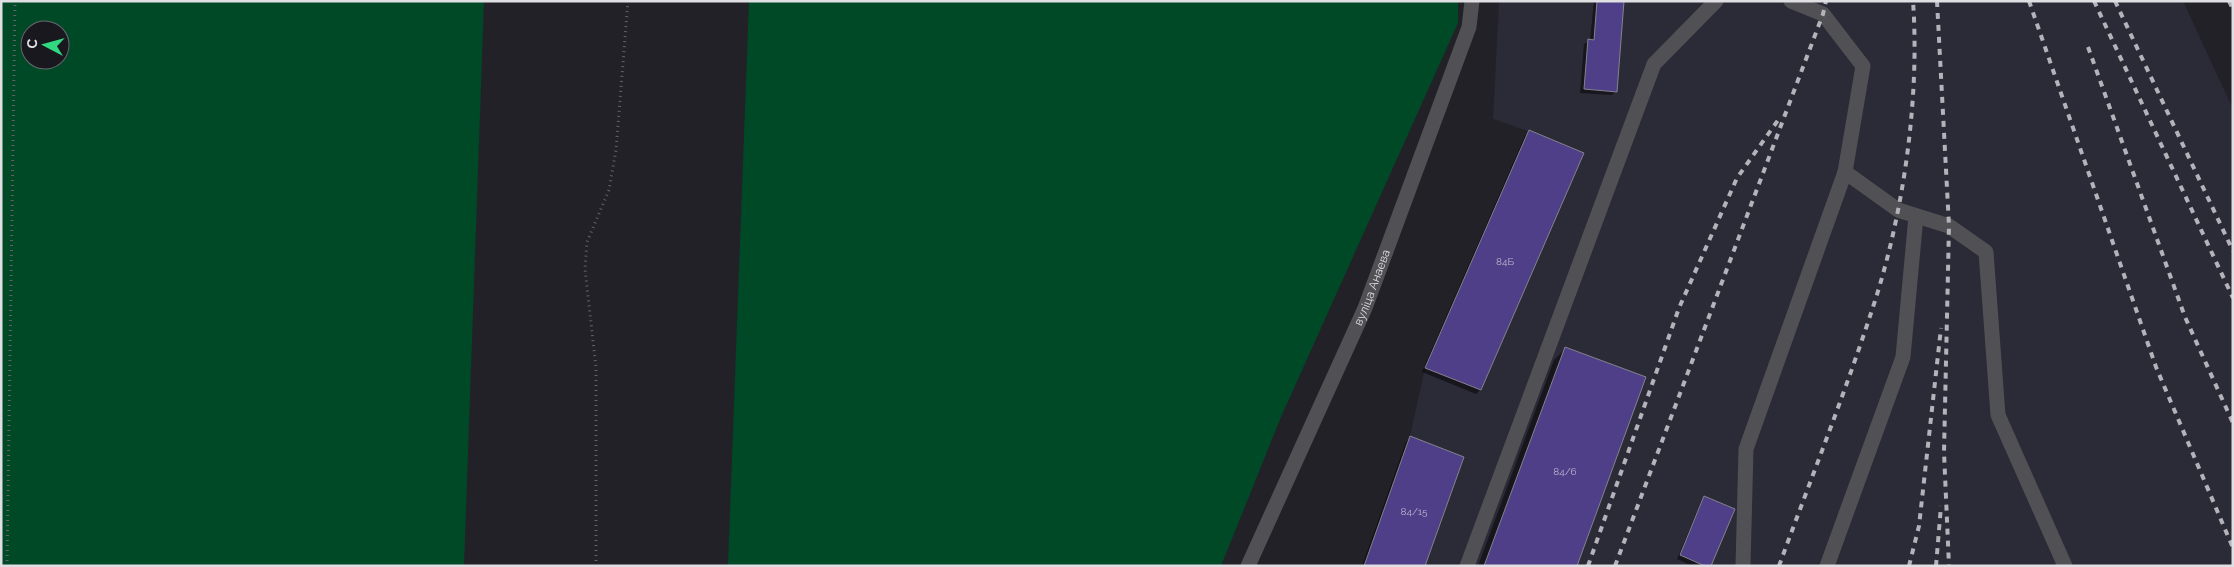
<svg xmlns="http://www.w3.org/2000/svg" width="2234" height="567" font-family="Raleway,sans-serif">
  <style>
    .built { fill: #2b2a37 }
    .green { fill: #004926; fill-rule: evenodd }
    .shadow { fill: #0007 }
    .building { fill: #4f3f89; stroke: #84838c }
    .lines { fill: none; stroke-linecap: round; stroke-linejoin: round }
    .path { stroke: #636269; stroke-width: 3; stroke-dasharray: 1 4; stroke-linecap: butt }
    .minor { stroke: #515054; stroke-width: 15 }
    .rail { stroke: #b3b3b9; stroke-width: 4; stroke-dasharray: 6 6; stroke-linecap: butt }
    .labels { text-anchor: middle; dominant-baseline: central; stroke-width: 4.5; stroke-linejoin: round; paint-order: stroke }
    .number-label { font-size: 10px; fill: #bbb7cd }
    .street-label { font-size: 12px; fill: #dfdfe4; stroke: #19181f }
  </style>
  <rect width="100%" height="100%" fill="#222128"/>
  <path class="built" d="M1499,1H2183L2233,109V566H1364L1410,436L1425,368L1528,131L1493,119Z"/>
  <path class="green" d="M1,1H484L464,566H1ZM30,30H60V60H30Z
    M749,1H1458V23L1281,417L1221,566H728Z"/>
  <path class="shadow" d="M1594,1H1623L1616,91L1612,95L1580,93L1584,44L1590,41Z
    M1529,132L1582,154L1480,390L1476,394L1422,372L1525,136Z
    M1566,348L1575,566H1478L1554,360Z
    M1410,438L1424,566H1362L1406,442Z
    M1705,498L1709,566H1692L1677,559L1701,502Z"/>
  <path class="building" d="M1597,1H1624L1617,92L1584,89L1588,39L1594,40Z
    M1529,130L1584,153L1481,390L1425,368Z
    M1565,347L1646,377L1577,566H1484Z
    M1410,436L1464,457L1425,566H1364Z
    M1704,496L1735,509L1711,566H1705L1680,555Z"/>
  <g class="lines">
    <path class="path" d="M7,566L15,1
      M596,566V368L585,269L587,242L609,190L616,150L628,1"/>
    <g class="minor">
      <path d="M1791,1L1823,14L1863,66L1845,172L1898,210L1949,226L1986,252L1998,415L2065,566"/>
      <path id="s1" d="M1248,566L1365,308L1469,27L1472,1"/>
      <path d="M1467,566L1654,64L1716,1"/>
      <path d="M1743,566L1746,449L1845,172"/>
      <path d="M1827,566L1903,357L1916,216"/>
    </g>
    <path class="rail" d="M1937,1L1949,226L1944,452L1949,566
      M2029,1L2156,367L2233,548
      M2094,1L2233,298
      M2115,1L2233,251
      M2229,1L2233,9
      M2088,47L2185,317L2233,423
      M1588,566L1679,308L1737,178L1781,116
      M1615,566L1823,14L1826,1
      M1779,566C1810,481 1844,396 1872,310C1903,217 1920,100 1913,1
      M1909,566L1919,526L1941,328
      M1936,566L1941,506"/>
  </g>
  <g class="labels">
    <g class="number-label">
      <text x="1505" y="261">84Б</text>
      <text x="1565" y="471">84/6</text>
      <text x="1414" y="511">84/15</text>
    </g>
    <g class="street-label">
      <text stroke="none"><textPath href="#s1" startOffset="305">вуліца Анаева</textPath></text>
    </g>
  </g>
  <rect width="2234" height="567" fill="none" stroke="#dfdfe4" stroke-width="5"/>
  <g transform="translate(45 45) rotate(276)"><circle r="24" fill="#19181f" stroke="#68686e"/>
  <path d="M0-4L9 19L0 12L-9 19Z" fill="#31d882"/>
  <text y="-8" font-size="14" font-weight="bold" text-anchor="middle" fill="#dfdfe4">С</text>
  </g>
</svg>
